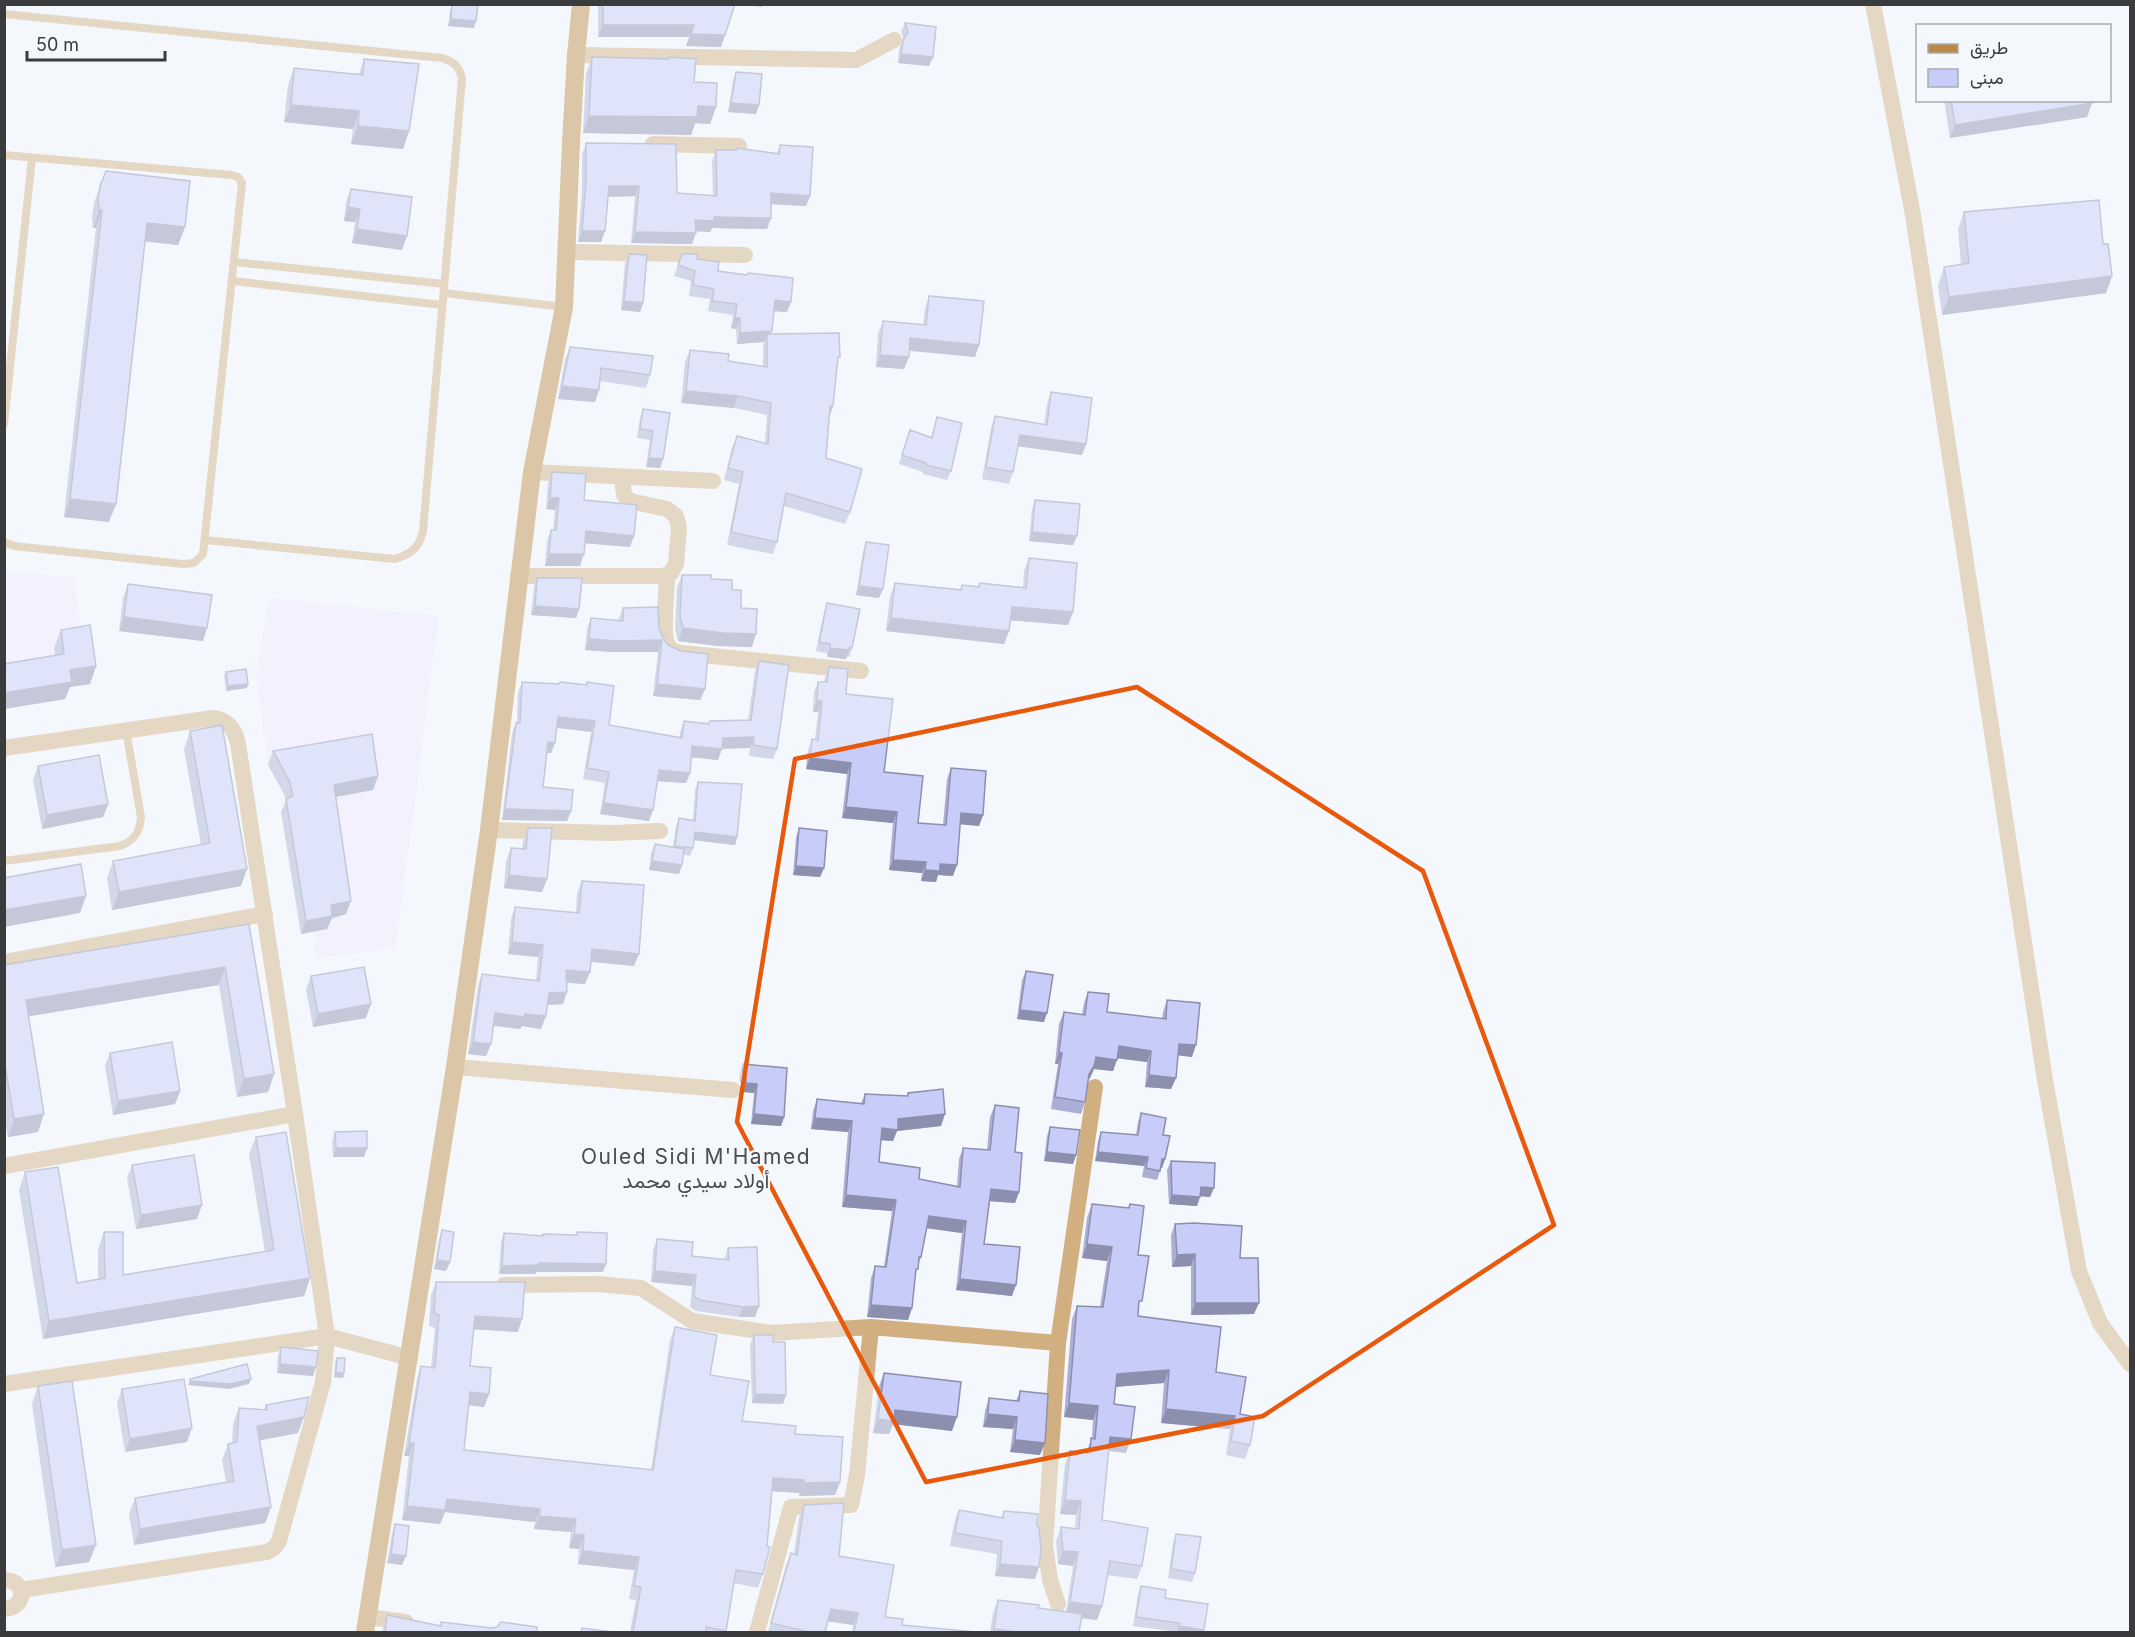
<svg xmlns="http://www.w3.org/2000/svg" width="2135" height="1637" font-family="Inter,Vazirmatn,sans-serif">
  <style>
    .education { fill: #efe9ff }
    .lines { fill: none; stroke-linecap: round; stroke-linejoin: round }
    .lane { stroke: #d1af81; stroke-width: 8 }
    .street { stroke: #d1af81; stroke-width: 16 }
    .secondary { stroke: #bd8b40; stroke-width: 18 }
    .wall { fill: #acafd5 }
    .shaded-wall { fill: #8c8fae }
    .building { fill: #c8ccf8; stroke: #8c8fae; stroke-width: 1.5 }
    .marked { fill: none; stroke: #e8590c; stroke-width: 4.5; stroke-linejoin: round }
    .labels { text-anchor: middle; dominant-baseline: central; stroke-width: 4.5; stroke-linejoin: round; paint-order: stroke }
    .quarter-label { font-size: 21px; letter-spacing: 1.5px; fill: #4a4c4f; stroke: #f4f7fb }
  </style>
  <rect width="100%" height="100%" fill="#f4f7fb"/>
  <path class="education" d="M5,571L74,578L90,684L72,687L71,680L65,699L5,709Z
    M269,598L439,616L396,947L316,959L313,945L317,943L314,932L301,934L281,812L288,810L284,794L268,765L256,675Z"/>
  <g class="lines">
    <path class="lane" d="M4,14L442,58C455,62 459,66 462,79L423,531C419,548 411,554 395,559L205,540
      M4,155L231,175L238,177L242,183L203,554L194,563L183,564L14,546L4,542
      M234,262L444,284
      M233,281L442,305
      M444,293L564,307
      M4,424L32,158
      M4,861L120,846C134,841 140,832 141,817L126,730"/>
    <path class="street" d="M1873,4L1913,215L2045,1080L2079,1271L2100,1323L2130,1364
      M576,55L856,60L894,40
      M653,144L739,146
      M568,252L745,255
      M532,472L713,481
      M667,575C667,590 662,631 667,643C670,650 675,652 682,653L861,671
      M518,576H663L671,573L676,564L679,528L676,516L667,509L630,501L624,495L622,477
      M4,748L213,718C228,720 235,729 238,744L295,1114L327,1336L323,1382L279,1541L274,1548L267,1552L21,1590
      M489,830L613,833L660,831
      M4,962L265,914
      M455,1067L733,1090
      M4,1166L295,1114
      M504,1285L598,1284L641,1288L692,1321L771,1333L871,1327L1058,1343
      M4,1384L327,1336L410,1358
      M4,1580C27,1580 27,1608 4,1609
      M1058,1604L1050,1580L1045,1546L1058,1343L1095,1087
      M368,1617L406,1622
      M757,1632L791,1507L851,1505L857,1475L871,1327"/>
    <path class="secondary" d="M365,1632L455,1067L489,830L532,472L564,307L571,143L576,55L581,4"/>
  </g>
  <path class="wall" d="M452,4L474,28L448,26L450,11Z
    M598,4H735L721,47L686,46L689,37H598Z
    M905,23L929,66L898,63L899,49L904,39L901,32Z
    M592,57L669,59V57L694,82L716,107L710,124L695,123L691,135L583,133L586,74Z
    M364,59L409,131L403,149L351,144L353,129L284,122L288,85L294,68L359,74Z
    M736,72L759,105L756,114L728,112L733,81Z
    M1944,100H2092V103L2087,117L1950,138Z
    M586,143L677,193L713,196L712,161L716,150H736L737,148L777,153L780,145L810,196L806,206L771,204V218L767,229L712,228L710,232L696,231L692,244L631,243L635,196L608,197L605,231L601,242H578L582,193V154Z
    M100,186L185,227L178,245L145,241L109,522L64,517L96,228H93L92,218L94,203Z
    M351,189L402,250L352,243L355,222L344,221L346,202Z
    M1964,212L2103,244L2112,276L2106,293L1942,315L1938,285L1944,267L1961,265L1958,229Z
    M629,254L643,303L640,312L621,310L625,263Z
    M682,254L697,259L787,312L774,311L770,334L837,366L833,406L829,417L826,458L850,512L845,524L784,506L777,542L773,554L727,545L739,484L724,480L732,448L737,436L765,443L767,415L734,408L681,403L685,362L690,350L728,361L763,366V346L764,342L737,344L736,329L731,328L733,315L708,311L710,299L689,296L691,281L674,276Z
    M929,296L975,357L909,351L904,369L876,367L878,334L883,321L923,325L925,308Z
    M570,347L650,375L646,388L600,381L595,402L558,399L565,359Z
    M1051,392L1086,444L1082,455L1018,446L1013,472L1009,484L982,479L991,428L995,416L1044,425L1047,404Z
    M643,409L670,413L663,459L660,468L646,467L650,440L637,438L640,418Z
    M937,417L951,471L947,480L923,474V472L899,464L910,430L931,437Z
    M552,472L584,500L630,547L585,543L580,566H545L547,541L551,530H553L555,510L546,509L548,483Z
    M1035,500L1077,536L1073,545L1029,541L1032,509Z
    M866,542L879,598L856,595L863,551Z
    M1029,558L1073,612L1068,625L1010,620L1009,631L1004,644L886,631L890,596L895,583L960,589L962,585L979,587L980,583L1023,587L1024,571Z
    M682,575L711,579L732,590L741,608L752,647L718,646L678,641L675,629L677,587Z
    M537,578L579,609L576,618L531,615L534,587Z
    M128,584L203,641L119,631L123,598Z
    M827,603L852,648L849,657H846V659L827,657V653L816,651L824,612Z
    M623,608L659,628L662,636L668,645L705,689L700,700L653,696L658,652H613L585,650L587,629L591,618L618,620Z
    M61,630L96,666L90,684L70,687L65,699L4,709V664L55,655L54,648Z
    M759,661L777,749L773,759L749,756L750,748H722L718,760L691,757L690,773L686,783L657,781L649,821L600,814L605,783L583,779L591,732L557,728L551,753H547L543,787L571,811L567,821L502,820L512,733L516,723H517L518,693L522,682L559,684L560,682L586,685L587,682L609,725L680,737V732L684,721L709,723L710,721L748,720L755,671Z
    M829,667L846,694L884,772L918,823L943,825L947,779L951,768L983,815L979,826L960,824L953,876L938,875L936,882L921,881L922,873L889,870L893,823L842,818L847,774L806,769L808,750L812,739L815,740L818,712H813L814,692L818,682H824L825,678Z
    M226,672L248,684L247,688L226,691L224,676Z
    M190,731L241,886L112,910L107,878L113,861L201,845L184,749Z
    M273,751L378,776L373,790L336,797L346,914L332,918L327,929L301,934L281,812L286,800L284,794L268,765Z
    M38,766L108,804L103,817L42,829L33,780Z
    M698,782L737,837L735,845L694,840L693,848L690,856L684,855L679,874L649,870L651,853L655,844L673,847L676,826L679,818L693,820L695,790Z
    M528,828L547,879L542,892L504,888L506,861L511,848L522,849L523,841Z
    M799,828L824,868L820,877L793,875L796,837Z
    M582,881L634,966L591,962L590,972L585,984L567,983L563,1004L547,1005L541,1029L522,1026L520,1029L493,1026L491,1044L486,1056L468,1054L478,986L482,974L536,981L538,957L508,954L511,919L515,907L576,913L577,893Z
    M249,924L274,1074L268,1092L237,1097L219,985L28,1016L38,1132L8,1137L4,1116V965Z
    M1026,971L1044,1022L1017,1019L1022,980Z
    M311,976L366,1018L313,1027L306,989Z
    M1088,992L1107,1012L1162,1019L1163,1012L1167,1000L1192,1057L1178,1055L1176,1078L1171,1089L1145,1087L1147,1062L1117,1058L1113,1071L1094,1069L1090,1078L1088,1081L1085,1102L1081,1114L1051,1109L1058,1064H1055L1059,1024L1064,1012L1082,1015L1084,1003Z
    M110,1053L180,1091L175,1104L113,1115L105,1066Z
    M743,1064L784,1117L781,1126L751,1124L754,1093L743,1092V1086L739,1081L740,1073Z
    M908,1093L941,1126L897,1131L893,1141L881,1140L879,1162L919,1179L957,1186L959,1159L963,1148L987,1150L990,1117L995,1105L1015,1152L1019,1192L1015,1203L990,1201L984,1244L1012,1296L956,1290L962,1233L927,1228L921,1257L915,1275L912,1308L908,1320L867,1317L871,1278L875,1266L884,1267L892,1211L842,1207L848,1132L811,1129L813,1111L817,1099L861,1103L865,1094L907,1096Z
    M1141,1113L1163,1135L1165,1159L1162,1168H1161L1157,1180L1142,1177L1144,1166L1095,1161L1098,1141L1101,1132L1136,1135L1138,1122Z
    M1050,1127L1076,1155L1073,1164L1044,1161L1047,1136Z
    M335,1132L367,1148L364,1157H333L332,1141Z
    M256,1137L310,1278L304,1296L43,1339L19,1190L25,1172L77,1283L98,1279V1249L104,1232L123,1275L265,1252L249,1154Z
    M1171,1161L1210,1197L1200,1196L1197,1206L1169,1204L1167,1170Z
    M132,1165L197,1219L136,1229L127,1178Z
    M1092,1204L1128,1208L1130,1204L1138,1255V1316L1216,1372L1240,1414L1250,1445L1245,1459L1226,1455L1230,1429L1161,1423L1164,1383L1116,1387L1114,1404L1126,1453L1108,1451L1102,1520L1142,1566L1137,1579L1107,1575L1102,1606L1097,1620L1081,1618L1079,1632H990L993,1613L998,1600L1038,1608L1066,1612L1073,1566L1058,1564L1056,1541L1061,1527L1075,1529L1076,1515L1060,1514L1065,1464L1070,1451L1086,1452L1092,1438L1093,1420L1064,1417L1072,1319L1077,1306L1100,1307L1107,1261L1082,1258L1087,1218Z
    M1175,1224L1254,1314L1191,1315V1266L1172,1267L1171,1235Z
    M442,1230L450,1262L446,1271L434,1269L439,1239Z
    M577,1232L603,1272H536V1274H499L501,1242L504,1233L543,1236L576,1235Z
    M657,1239L692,1256L724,1260L728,1248L759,1306L755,1317H739L696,1311L690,1307L692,1286L651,1282L653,1250Z
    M436,1282L518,1332L473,1329L470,1366L489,1394L484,1407L469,1405L464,1450L651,1470L670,1340L675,1327L710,1375L742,1421L795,1434L840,1482L835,1495L799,1496L800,1493L772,1491L763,1574L758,1588L734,1583L725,1632H630L636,1600L629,1599L634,1570L578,1564L579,1549L569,1548L571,1532L534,1529L535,1522L445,1512L440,1524L402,1520L409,1456H404L417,1379L421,1366L431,1367L435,1328L429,1326L431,1295Z
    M754,1335L773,1342L783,1404L752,1403L750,1344Z
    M281,1347L316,1367L313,1376L277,1373L278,1356Z
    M337,1358L344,1373L343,1378L334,1377L335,1362Z
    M884,1373L952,1431L893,1424L889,1434L873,1433L879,1386Z
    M38,1386L89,1562L55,1567L32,1404Z
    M122,1389L187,1442L125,1452L117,1403Z
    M1020,1391L1040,1455L1010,1452L1013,1429L983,1427L985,1411L989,1398L1016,1401Z
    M266,1405L298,1433L260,1440L271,1507L265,1523L134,1545L129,1514L135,1498L226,1482L222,1460L228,1444L232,1443L233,1424L239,1408L264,1410Z
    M804,1505L839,1556L885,1617L902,1625L976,1632H852L853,1625L828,1621L825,1632H768L786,1565L791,1553L794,1554L799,1517Z
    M959,1510L1001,1518L1004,1511L1037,1526L1035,1579L995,1576L997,1554L950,1546L954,1523Z
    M395,1524L402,1565L387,1563L392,1533Z
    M1176,1534L1195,1573L1192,1582L1168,1578L1173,1543Z
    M1141,1586L1165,1598L1204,1630L1203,1632H1177L1133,1626L1138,1595Z
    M387,1615L440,1626L441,1622L537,1632H382Z"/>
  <path class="shaded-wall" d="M738,4H763L762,7Z
    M451,19L476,21L474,28L448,26Z
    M603,25H694L689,37H598Z
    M691,34L725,35L721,47L686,46Z
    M901,54L933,57L929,66L898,63Z
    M731,103L759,105L756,114L728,112Z
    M2092,103L2087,117L1950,138L1955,125Z
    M291,105L359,111L353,129L284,122Z
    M698,106L716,107L710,124L695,123L691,135L583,133L589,116Z
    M358,126L409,131L403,149L351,144Z
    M609,186H639L635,196L606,197Z
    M771,193L810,196L806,206L767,204Z
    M348,207L360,209L355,222L344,221Z
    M99,210H102L96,228H93Z
    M714,217L771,218L767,229L712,228L710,232L691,231L695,220Z
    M147,223L185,227L178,245L141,241Z
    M357,229L407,236L402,250L352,243Z
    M582,231H605L601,242H578Z
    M635,232L696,233L692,244L631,243Z
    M2112,276L2106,293L1942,315L1949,297Z
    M775,300L791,302L787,312L771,311Z
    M624,301L643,303L640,312L621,310Z
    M735,318H740L736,329L731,328Z
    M772,331L768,341L767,334L764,342L737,344L740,333Z
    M910,338L979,345L975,357L906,350Z
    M880,355L909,357L904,369L876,367Z
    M562,386L599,390L595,402L558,399Z
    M686,391L738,396L734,408L681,403Z
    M830,406H833L829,418Z
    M1020,435L1086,444L1082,455L1016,446Z
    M649,458L663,459L660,468L646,467Z
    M550,498H559L555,510L546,509Z
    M70,499L116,504L109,522L64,517Z
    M586,531L634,536L630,547L582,543Z
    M1032,532L1077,536L1073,545L1029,541Z
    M549,554H584L580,566H545Z
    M859,586L883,589L879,598L856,595Z
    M535,606L579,609L576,618L531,615Z
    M1012,607L1073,612L1068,625L1007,620Z
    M124,617L207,628L203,641L119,631Z
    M891,618L1009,631L1004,644L886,631Z
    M683,628L756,634L752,647L718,646L678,641Z
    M589,639L662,640L658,652H613L585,650Z
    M830,648L849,650L846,659L827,657Z
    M96,666L90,684L70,687L65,699L4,709V693L70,670Z
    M248,684L247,688L226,691L228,686Z
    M657,684L705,689L700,700L653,696Z
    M817,701H822L818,712H813Z
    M558,717L595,721L591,732L554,727Z
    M754,737L750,748L719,749L723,738Z
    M548,742L555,743L551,753H544Z
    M692,746L722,749L718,760L688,757Z
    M810,758L851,763L847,774L806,769Z
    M659,770L690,773L686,783L655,781Z
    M378,776L373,790L329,798L334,785Z
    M604,803L653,810L649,821L600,814Z
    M108,804L103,817L42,829L47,815Z
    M846,807L897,812L893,823L842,818Z
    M505,809L571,811L567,821L502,820Z
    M961,813L983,815L979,826L957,824Z
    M695,832L737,837L735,845L692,840Z
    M893,860L926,862L922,873L889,870Z
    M652,861L682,865L679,874L649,870Z
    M940,864L957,865L953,876L938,875L936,882L921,881L925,870Z
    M796,866L824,868L820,877L793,875Z
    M247,869L241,886L112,910L119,892Z
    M509,875L547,879L542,892L504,888Z
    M86,896L80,913L4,927V910Z
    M351,901L346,914L332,918L327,929L301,934L306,921L331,905Z
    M512,942L543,945L538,957L508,954Z
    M592,949L639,954L634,966L587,961Z
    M225,967L219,985L19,1018L26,1000Z
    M566,970L590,972L585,984L562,982Z
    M567,992L563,1004L544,1005L549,993Z
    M371,1004L366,1018L313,1027L318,1014Z
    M1020,1010L1047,1013L1044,1022L1017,1019Z
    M495,1013L525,1014L546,1016L541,1029L522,1026L520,1029L491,1025Z
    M473,1042L491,1044L486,1056L468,1054Z
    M1179,1044L1196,1045L1192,1057L1175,1055Z
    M1119,1046L1151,1051L1147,1062L1115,1058Z
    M1059,1052L1062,1053L1058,1064H1055Z
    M1096,1057L1117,1060L1113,1071L1094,1069L1090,1078L1085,1086Z
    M274,1074L268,1092L237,1097L244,1079Z
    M1149,1075L1176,1078L1171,1089L1145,1087Z
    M746,1083L757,1084L754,1093L743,1092Z
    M180,1091L175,1104L113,1115L118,1101Z
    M44,1114L38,1132L8,1137L14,1119Z
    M754,1114L784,1117L781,1126L751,1124Z
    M945,1114L941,1126L897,1131L893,1141L878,1140L882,1128L898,1119Z
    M815,1118L852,1121L848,1132L811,1129Z
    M336,1148H367L364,1157H333Z
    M1047,1152L1076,1155L1073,1164L1044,1161Z
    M1098,1152L1148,1157L1144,1166L1095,1161Z
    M1162,1159H1165L1162,1168H1159Z
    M1201,1187L1214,1188L1210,1197L1198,1196Z
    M991,1189L1019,1192L1015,1203L987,1201Z
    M846,1195L896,1200L892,1211L842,1207Z
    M1172,1195L1200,1197L1197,1206L1169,1204Z
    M202,1205L197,1219L136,1229L141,1215Z
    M929,1216L966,1221L962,1233L925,1228Z
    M1087,1244L1112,1247L1107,1261L1082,1258Z
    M1195,1254L1191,1266L1172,1267L1177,1255Z
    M437,1260L450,1262L446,1271L434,1269Z
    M539,1263L606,1264L603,1272H536V1274H499L502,1266Z
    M655,1271L696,1275L692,1286L651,1282Z
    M310,1278L304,1296L43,1339L49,1321Z
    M960,1279L1016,1285L1012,1296L956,1290Z
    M1195,1303H1259L1254,1314L1191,1315Z
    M871,1305L912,1308L908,1320L867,1317Z
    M759,1306L755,1317H739L743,1307Z
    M475,1316L522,1319L518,1332L470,1329Z
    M280,1364L316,1367L313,1376L277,1373Z
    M1169,1370L1164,1383L1112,1387L1117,1374Z
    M336,1373H344L343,1378L334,1377Z
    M251,1379L249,1384L229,1389L188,1385L190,1381Z
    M470,1392L489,1394L484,1407L466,1405Z
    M755,1394L786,1395L783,1404L752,1403Z
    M1069,1403L1098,1406L1093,1420L1064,1417Z
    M1166,1409L1235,1416L1230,1429L1161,1423Z
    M895,1410L957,1417L952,1431L893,1424L889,1434L873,1433L878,1419Z
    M988,1414L1017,1417L1013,1429L983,1427Z
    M304,1417L298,1433L251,1442L257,1426Z
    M192,1428L187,1442L125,1452L130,1439Z
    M1110,1437L1131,1439L1126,1453L1105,1450Z
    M1015,1440L1045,1443L1040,1455L1010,1452Z
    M409,1443H414L409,1456H404Z
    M773,1478L804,1480L800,1493L769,1491Z
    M840,1482L835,1495L799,1496L804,1483Z
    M447,1499L540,1509L535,1522L445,1512L440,1524L402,1520L407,1506Z
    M1065,1500L1081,1501L1076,1515L1060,1514Z
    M271,1507L265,1523L134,1545L140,1529Z
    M539,1516L576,1519L571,1532L534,1529Z
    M574,1534L584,1535L579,1549L569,1548Z
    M96,1545L89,1562L55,1567L62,1550Z
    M583,1551L639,1557L634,1570L578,1564Z
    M1063,1551L1078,1552L1073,1566L1058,1564Z
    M391,1554L406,1556L402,1565L387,1563Z
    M1000,1564L1039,1567L1035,1579L995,1576Z
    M1070,1602L1102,1606L1097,1620L1065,1616Z
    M831,1609L858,1613L853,1625L826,1621Z
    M1179,1626L1204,1630L1203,1632H1177Z
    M994,1629L1018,1632H993Z"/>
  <path class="building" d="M452,4H478L476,21L451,19Z
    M603,4H735L725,35L691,34L694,25H603Z
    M905,23L936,27L933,57L901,54L903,40L908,32Z
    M592,57L669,59V57L696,59L694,82L717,83L716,107L698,106L697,117L589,116Z
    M364,59L419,64L409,131L358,126L359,111L291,105L294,68L363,75Z
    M736,72L762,74L759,105L731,103Z
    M1951,100H2092V103L1955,125Z
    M586,143L676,144L677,193L717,196L716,150H737V148L779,154L780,145L813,147L810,196L771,193V218L714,217V221L695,220L696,233L635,232L639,186H609L605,231H582L586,182Z
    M106,171L190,181L185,227L147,223L116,504L70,499L102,210H99L98,200L100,186Z
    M351,189L412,197L407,236L357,229L360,209L348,207Z
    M2099,200L2103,244H2108L2112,276L1949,297L1944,267L1969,263L1964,212Z
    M629,254L647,255L643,303L624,301Z
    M682,254H697V259L719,262L718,271L747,275L748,273L793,278L791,302L775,300L772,331L740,333V318H735L737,304L712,301L714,289L693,285L695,271L678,265Z
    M929,296L984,301L979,345L910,338L909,357L880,355L883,321L926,325Z
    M839,333L840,357H838L833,406H830L826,458L862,469L850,512L786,493L777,542L731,532L743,472L728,468L737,436L768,444L771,403L738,396L686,391L690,350L729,354L728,361L767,367V334Z
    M570,347L653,356L650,375L601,368L599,390L562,386Z
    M1051,392L1092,398L1086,444L1020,435L1013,472L986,467L995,416L1047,425Z
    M643,409L670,413L663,459L649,458L653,431L640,429Z
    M937,417L962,423L951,471L926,465V463L902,455L910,430L932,438Z
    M552,472L586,474L584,500L637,505L634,536L586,531L584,554H549L551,530H556L559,498H550Z
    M1035,500L1080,504L1077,536L1032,532Z
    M866,542L889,545L883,589L859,586Z
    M1029,558L1077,563L1073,612L1012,607L1009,631L891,618L895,583L961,590L962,585L979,587L980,583L1026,588Z
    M682,575H711V579L732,580V590H741V608L757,609L756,634L723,633L683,628L680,616Z
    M537,578H582L579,609L535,606Z
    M128,584L212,595L207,628L124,617Z
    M827,603L860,609L852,648H849V650L830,648V644L819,642Z
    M658,607L659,628L662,636L668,645L681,651L708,654L705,689L657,684L662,640L617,641L589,639L591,618L623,621V608Z
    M90,625L96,666L70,670L72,682L4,693V664L64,654L61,630Z
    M759,661L789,665L777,749L753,745L754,737L723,738L722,749L692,746L690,773L659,770L653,810L604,803L609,772L587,768L595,721L558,717L555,743L548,742L543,787L573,790L571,811L505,809L516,723H520L522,682L559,684L560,682L587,685V682L614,686L609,725L682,738L684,721L709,724L710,721L751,720Z
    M829,667L848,669L846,694L893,699L884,772L923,776L918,823L946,825L951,768L986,771L983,815L961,813L957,865L940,864V871L925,870L926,862L893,860L897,812L846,807L851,763L810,758L812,739L818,740L822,701H817L818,682H827Z
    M246,669L248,684L228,686L226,672Z
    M222,725L247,869L119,892L113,861L210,843L190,731Z
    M372,734L378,776L334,785L351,901L331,905L332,916L306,921L286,799L293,796L289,780L273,751Z
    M99,755L108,804L47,815L38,766Z
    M698,782L742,784L737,837L695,832L693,848L675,846L679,818L695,821Z
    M528,828H552L547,879L509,875L511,848L526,849Z
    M799,828L827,831L824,868L796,866Z
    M655,844L684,849L682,865L652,861Z
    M81,864L86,896L4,910V878Z
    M582,881L644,885L639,954L592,949L590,972L566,970L567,992L549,993L546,1016L525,1014V1017L495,1013L491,1044L473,1042L482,974L539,981L543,945L512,942L515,907L579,913Z
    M249,924L274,1074L244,1079L225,967L26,1000L44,1114L14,1119L4,1059V965Z
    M364,967L371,1004L318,1014L311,976Z
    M1026,971L1053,975L1047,1013L1020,1010Z
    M1088,992L1109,994L1107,1012L1166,1019L1167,1000L1200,1003L1196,1045L1179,1044L1176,1078L1149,1075L1151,1051L1119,1046L1117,1060L1096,1057L1094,1066L1089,1074L1085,1102L1055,1097L1062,1053L1059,1052L1064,1012L1085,1015Z
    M172,1042L180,1091L118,1101L110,1053Z
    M743,1064L787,1068L784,1117L754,1114L757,1084L746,1083V1077L742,1072Z
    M943,1089L945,1114L898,1119V1130L882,1128L879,1162L920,1168L919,1179L960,1187L963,1148L990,1150L995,1105L1019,1108L1015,1152L1022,1153L1019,1192L991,1189L984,1244L1020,1247L1016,1285L960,1279L966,1221L929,1216L921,1257H919L918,1269H916L912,1308L871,1305L875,1266L886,1267L896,1200L846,1195L852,1121L815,1118L817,1099L864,1104L865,1094L908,1096V1093Z
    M1141,1113L1166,1118L1163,1135L1170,1136L1165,1159H1162L1160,1171L1146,1168L1148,1157L1098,1152L1101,1132L1138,1135Z
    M1050,1127L1080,1130L1076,1155L1047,1152Z
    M367,1131V1148H336L335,1132Z
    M286,1132L310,1278L49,1321L25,1172L58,1167L77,1283L105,1278L104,1232H123V1275L274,1250L256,1137Z
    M194,1155L202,1205L141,1215L132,1165Z
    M1171,1161L1215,1163L1214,1188L1201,1187L1200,1197L1172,1195Z
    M1092,1204L1129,1208L1130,1204L1144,1206L1138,1255L1149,1256L1142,1301H1139L1138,1316L1221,1327L1216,1372L1246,1377L1240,1414L1255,1417L1250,1445L1231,1441L1235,1416L1166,1409L1169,1370L1117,1374L1114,1404L1135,1407L1131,1439L1110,1437L1102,1520L1148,1528L1142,1566L1110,1561L1102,1606L1070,1602L1078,1552L1063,1551L1061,1527L1079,1529L1081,1501L1065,1500L1070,1451L1090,1453L1091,1438L1095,1439L1098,1406L1069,1403L1077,1306L1103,1307L1112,1247L1087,1244Z
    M1194,1223L1242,1226L1240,1258H1258L1259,1303H1195V1254L1177,1255L1175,1224Z
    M442,1230L454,1232L450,1262L437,1260Z
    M577,1232L607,1233L606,1264L539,1263V1265L502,1266L504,1233L543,1236V1234L577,1235Z
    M657,1239L693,1242L692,1256L729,1260L728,1248L757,1247L759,1306L743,1307L700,1300L694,1296L696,1275L655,1271Z
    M436,1282H525L522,1319L475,1316L470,1366L491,1368L489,1394L470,1392L464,1450L653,1470L675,1327L717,1335L710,1375L749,1381L742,1421L796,1426L795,1434L843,1437L840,1482L804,1483V1480L773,1478L767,1546L770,1547L763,1574L736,1570L726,1631L706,1627V1632H633L641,1587L634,1586L639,1557L583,1551L584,1535L574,1534L576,1519L539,1516L540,1509L447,1499L445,1510L407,1506L414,1443H409L421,1366L435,1368L439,1315L434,1313Z
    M754,1335H773V1342H785L786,1395L755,1394Z
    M281,1347L318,1351L316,1367L280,1364Z
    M337,1358H345L344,1373H336Z
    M247,1364L251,1379L231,1384L190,1381V1379Z
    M884,1373L961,1382L957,1417L895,1410L894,1421L878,1419Z
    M184,1379L192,1428L130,1439L122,1389Z
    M72,1381L96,1545L62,1550L38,1386Z
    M1020,1391L1048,1394L1045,1443L1015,1440L1017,1417L988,1414L989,1398L1019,1401Z
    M309,1397L304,1417L257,1426L271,1507L140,1529L135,1498L234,1481L228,1444L237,1442L239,1408L267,1410L266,1405Z
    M844,1503L839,1556L894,1565L885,1617L903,1619L902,1625L976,1632H854L858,1613L831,1609L825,1632H809L771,1623L791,1553L797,1555L804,1505Z
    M959,1510L1003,1518L1004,1511L1038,1514L1037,1526L1039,1527L1041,1550L1039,1567L1000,1564L1002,1541L955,1533Z
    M395,1524L409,1526L406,1556L391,1554Z
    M1176,1534L1201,1537L1195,1573L1171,1569Z
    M1141,1586L1166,1590L1165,1598L1208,1604L1204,1630L1179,1626L1180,1623L1136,1617Z
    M998,1600L1039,1605L1038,1608L1082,1614L1079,1632H1018L994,1629Z
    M387,1615L441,1626V1622L491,1628L497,1627L501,1622L537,1627V1632H385Z
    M582,1628L613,1632H581Z"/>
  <path d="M0 0H2135V1637H0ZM1137,687L1423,871L1554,1225L1263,1416L926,1482L737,1122L795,759Z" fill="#f4f7fb" fill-opacity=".55" fill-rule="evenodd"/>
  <path class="marked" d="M1137,687L1423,871L1554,1225L1263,1416L926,1482L737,1122L795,759Z"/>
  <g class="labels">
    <g class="quarter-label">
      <text x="696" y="1156">Ouled Sidi M'Hamed<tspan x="696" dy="24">أولاد سيدي محمد</tspan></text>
    </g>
  </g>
  <rect width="2135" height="1637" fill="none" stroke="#3a3b3c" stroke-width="12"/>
  <rect x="1916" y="24" width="195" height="78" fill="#f4f7fb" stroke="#aaacaf" stroke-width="1.5"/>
  <rect x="1928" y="44" width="30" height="9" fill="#bd8b40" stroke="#aaacaf" stroke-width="1.5"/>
  <text x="1970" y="54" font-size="18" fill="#3a3b3c">طريق</text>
  <rect x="1928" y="69" width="30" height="18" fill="#c8ccf8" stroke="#aaacaf" stroke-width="1.5"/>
  <text x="1970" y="84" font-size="18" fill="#3a3b3c">مبنى</text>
  <path d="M27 51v9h138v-9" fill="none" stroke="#3a3b3c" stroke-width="3"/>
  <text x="36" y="51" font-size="18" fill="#3a3b3c" stroke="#f4f7fb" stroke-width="4.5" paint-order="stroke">50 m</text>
</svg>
